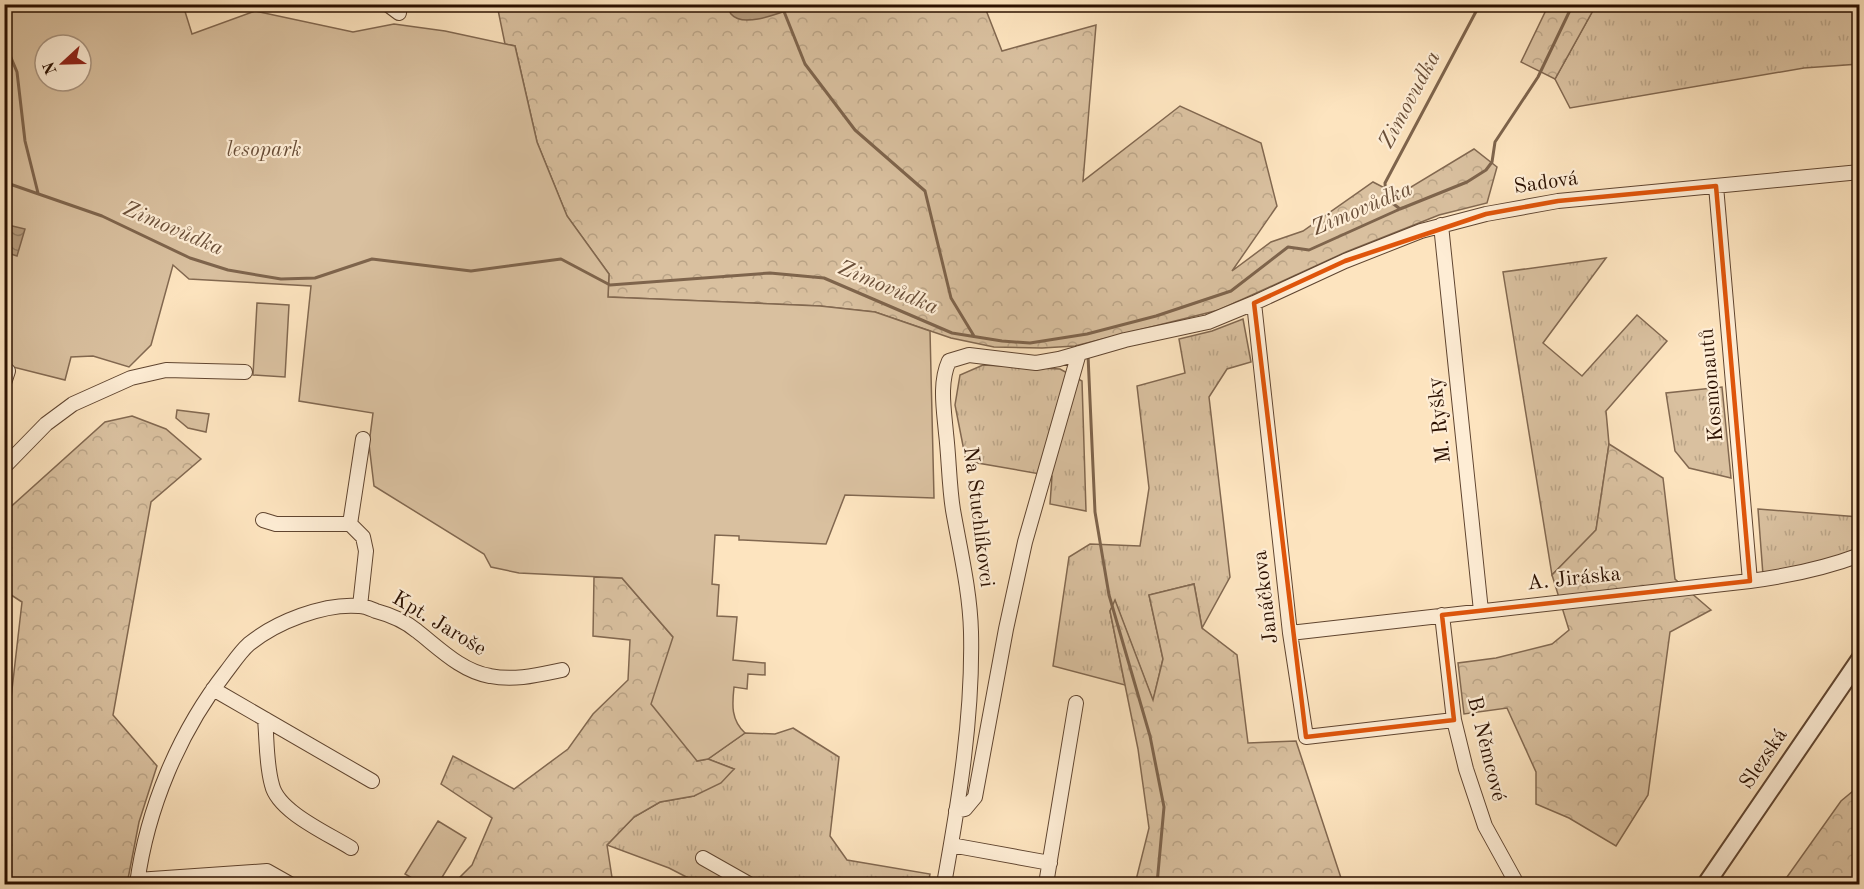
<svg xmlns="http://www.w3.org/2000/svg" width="1864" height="889" font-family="'Old Standard TT',serif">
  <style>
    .grass { fill: url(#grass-tufts); stroke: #826850; stroke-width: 1.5 }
    .forest { fill: url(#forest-crowns); stroke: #826850; stroke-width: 1.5 }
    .park { fill: #d9c09f; stroke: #826850; stroke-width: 1.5; fill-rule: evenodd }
    .water { fill: url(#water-waves); stroke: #7e644c; stroke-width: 1.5 }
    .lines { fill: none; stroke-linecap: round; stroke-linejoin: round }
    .stream { stroke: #7e644c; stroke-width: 3 }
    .minor-casing { stroke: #604530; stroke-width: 16 }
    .tertiary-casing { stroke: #604530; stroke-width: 20 }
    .minor { stroke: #feedd5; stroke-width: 14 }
    .tertiary { stroke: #feedd5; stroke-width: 16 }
    .marked { fill: none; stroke: #df550b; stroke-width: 4.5; stroke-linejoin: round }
    .labels { text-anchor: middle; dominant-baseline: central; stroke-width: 4.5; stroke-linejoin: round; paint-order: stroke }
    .park-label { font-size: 21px; font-style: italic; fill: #684e38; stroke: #feedd5 }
    .street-label { font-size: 21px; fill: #2b1000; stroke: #feedd5 }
    .water-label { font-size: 22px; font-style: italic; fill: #6a4f39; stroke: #feedd5 }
  </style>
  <defs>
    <pattern id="grass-tufts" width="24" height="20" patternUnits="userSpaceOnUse" patternTransform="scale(1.5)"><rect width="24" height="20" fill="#d9c09f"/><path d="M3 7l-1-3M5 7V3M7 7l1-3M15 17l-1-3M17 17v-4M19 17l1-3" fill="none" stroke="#baa487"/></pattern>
    <pattern id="forest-crowns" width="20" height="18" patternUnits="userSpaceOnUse" patternTransform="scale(1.5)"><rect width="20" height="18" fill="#d9c09f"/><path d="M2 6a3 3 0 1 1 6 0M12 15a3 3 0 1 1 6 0" fill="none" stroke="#baa487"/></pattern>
    <pattern id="water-waves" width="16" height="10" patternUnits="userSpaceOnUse" patternTransform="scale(1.5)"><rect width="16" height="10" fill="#b69c7e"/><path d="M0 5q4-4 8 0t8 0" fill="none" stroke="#947e65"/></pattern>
  </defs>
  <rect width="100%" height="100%" fill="#fde4bf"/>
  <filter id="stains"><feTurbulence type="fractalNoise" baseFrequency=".00333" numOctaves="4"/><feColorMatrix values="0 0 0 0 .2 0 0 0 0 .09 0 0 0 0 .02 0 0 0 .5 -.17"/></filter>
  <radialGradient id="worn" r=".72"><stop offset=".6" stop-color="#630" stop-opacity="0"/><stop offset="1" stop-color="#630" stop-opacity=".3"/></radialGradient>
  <path class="grass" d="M1596,5H1859V64L1804,68L1570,108L1555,79Z
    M1606,258L1543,343L1582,376L1637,315L1667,341L1606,411L1609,444L1596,530L1552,575L1503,272Z
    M1243,319L1251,362L1227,369L1209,397L1230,577L1202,628L1194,584L1149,595L1163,659L1153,701L1115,601L1110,611L1125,685L1053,666L1069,557L1090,544L1140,546L1149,488L1137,386L1185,373L1179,339L1212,331Z
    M983,365L1060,369L1082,381L1086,511L1050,504L1052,476L966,461L955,405L960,375Z
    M1722,387L1731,478L1689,468L1675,451L1666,393Z
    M1758,509L1859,517V548L1839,556L1763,575Z
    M793,728L839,757L830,836L847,860L930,874L928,884H700L669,868L607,845L634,817L660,802L694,796L734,769L708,759L745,733L775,734Z"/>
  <path class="forest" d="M1549,4L1596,5L1555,79L1521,62Z
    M497,5H984L1002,51L1096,25L1083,181L1180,106L1261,143L1277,206L1232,271L1271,242L1303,231L1373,182L1398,195L1474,149L1497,167L1487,203L1439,215L1346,252L1219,310L1075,346L1042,348L994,347L951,338L875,312L820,306L608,297L609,274L567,216L537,142L515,46L505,44Z
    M132,416L166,429L201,459L151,502L113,715L157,766L139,822L127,884H5V751L22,602L5,591V512L105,422Z
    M1609,444L1663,478L1675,579L1711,610L1670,632L1648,795L1616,846L1569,818L1536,804V772L1507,708L1464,714L1458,663L1496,658L1552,644L1569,630L1552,575L1596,530Z
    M594,577L622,578L673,637L697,761L708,759L734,769L721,783L694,796L660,802L634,817L607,845L613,884H453L472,865L492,818L441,784L453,756L514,789L568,749L593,714L628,680L630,640L593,636Z
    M1194,584L1202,628L1237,655L1248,743L1296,741L1343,884H1135L1149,828L1138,749L1110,611L1115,600L1153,700L1163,659L1149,595Z
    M1859,786V884H1782L1841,801Z"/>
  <path class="park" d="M4,5H183L192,34L255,11L353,32L394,24L445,31L515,46L537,142L567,216L609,274L608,297L820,306L875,312L930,331L934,498L845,495L826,544L743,540H739V536L715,535L712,584L719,585L717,616L737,617L733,660L765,663V675L748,674L747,689L734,687C732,705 731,720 745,733L708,759L697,761L651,704L673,637L622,578L519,573L491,567L484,554L374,486L369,444L373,413L299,401L311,286L189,279L173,265L151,345L129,367L93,356L71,357L65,380L5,365ZM45,45H81V81H45Z
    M257,303L289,305L285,377L253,375Z
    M177,410L209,414L206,432L188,428L176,418Z
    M438,821L466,838L438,884H422L405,874Z"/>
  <path class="water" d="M727,5H802C786,10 744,30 731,14C729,11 728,8 727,5Z
    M4,224L25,229L17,256L5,252Z"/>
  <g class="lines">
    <path class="stream" d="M781,4L805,64L855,130L925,191L951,298L974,336
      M4,41L17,72L25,141L38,193
      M4,182L102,216L190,258L228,270L281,279L315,278L372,259L471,271L561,259L610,285L770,273L824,278L952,333L1002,341L1030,343L1087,334L1156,316L1231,291L1288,247L1309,250L1400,209L1467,182L1486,170L1492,162L1495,142L1538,77L1573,4
      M1400,209L1386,198L1385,183L1480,4
      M1088,355L1095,512L1109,595L1150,736L1164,807L1157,884"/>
    <g class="minor-casing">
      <path id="minor" d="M387,4L399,13
        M1716,186L1750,581
        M1441,225L1481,611
        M1254,303L1290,633L1306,737L1454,720
        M4,383L8,371
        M4,467L46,424L73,404L131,378L166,370L245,372
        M263,520L276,524H350L363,537L366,551L360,606
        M350,524L363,439
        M1442,615L1454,720L1466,769L1485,826L1517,884
        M1290,633L1750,581C1788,576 1823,569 1860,555
        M213,689L372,781
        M265,719C267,740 266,764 272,785C278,812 329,834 351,848
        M956,811L965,809L975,797L1006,629L1025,542L1079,353
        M951,845L1050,863
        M703,858L749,884
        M137,880L267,871L290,884
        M137,884C147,809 179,732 226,672C233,663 240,652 249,644C276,622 324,603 359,606C365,606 371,609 376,611C391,615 405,621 417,631C439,648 461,671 490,676C514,681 538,675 562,670
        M944,884C959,801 973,716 971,632C970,591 960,550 953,510C949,485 949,458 946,433C944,410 939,383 949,361L969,355L1036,363L1059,359L1125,340L1208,322L1254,303L1345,261L1421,231L1486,214L1558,201L1860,172
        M1046,884L1076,703"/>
    </g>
    <g class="tertiary-casing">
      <path id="tertiary" d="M1706,884L1860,659"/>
    </g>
    <use href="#minor" class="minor"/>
    <use href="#tertiary" class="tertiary"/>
  </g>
  <path class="marked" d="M1716,186L1750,581L1442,615L1454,720L1306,737L1254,303L1345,261L1486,214L1558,201Z"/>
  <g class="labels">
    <g class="park-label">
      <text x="264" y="150">lesopark</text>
    </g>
    <g class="street-label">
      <text transform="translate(1546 183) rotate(-8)">Sadová</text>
      <text transform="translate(1712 385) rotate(-95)">Kosmonautů</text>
      <text transform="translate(1440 420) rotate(-96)">M. Ryšky</text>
      <text transform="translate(978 517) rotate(83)">Na Stuchlíkovci</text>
      <text transform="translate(1574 579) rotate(-6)">A. Jiráska</text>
      <text transform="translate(1266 597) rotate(-97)">Janáčkova</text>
      <text transform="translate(439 624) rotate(31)">Kpt. Jaroše</text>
      <text transform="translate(1486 749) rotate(76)">B. Němcové</text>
      <text transform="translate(1764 759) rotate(-56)">Slezská</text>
    </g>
    <g class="water-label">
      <text transform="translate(1410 100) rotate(-62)">Zimovudka</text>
      <text transform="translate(1362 209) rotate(-23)">Zimovůdka</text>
      <text transform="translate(173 229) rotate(23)">Zimovůdka</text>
      <text transform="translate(888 288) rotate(23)">Zimovůdka</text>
    </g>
  </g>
  <rect width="1864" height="889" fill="none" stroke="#fde4bf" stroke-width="24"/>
  <rect x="6" y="6" width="1852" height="877" fill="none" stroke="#2b1000" stroke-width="3"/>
  <rect x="12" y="12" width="1840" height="865" fill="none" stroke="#2b1000" stroke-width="1.5"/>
  <g transform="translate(63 63) rotate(248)"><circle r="28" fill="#feedd5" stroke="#aa9580" stroke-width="1.5"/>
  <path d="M0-4.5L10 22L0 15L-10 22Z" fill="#8f2418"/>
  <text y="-9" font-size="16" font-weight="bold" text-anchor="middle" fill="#2b1000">N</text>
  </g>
  <rect width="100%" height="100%" filter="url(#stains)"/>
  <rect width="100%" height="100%" fill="url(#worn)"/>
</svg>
